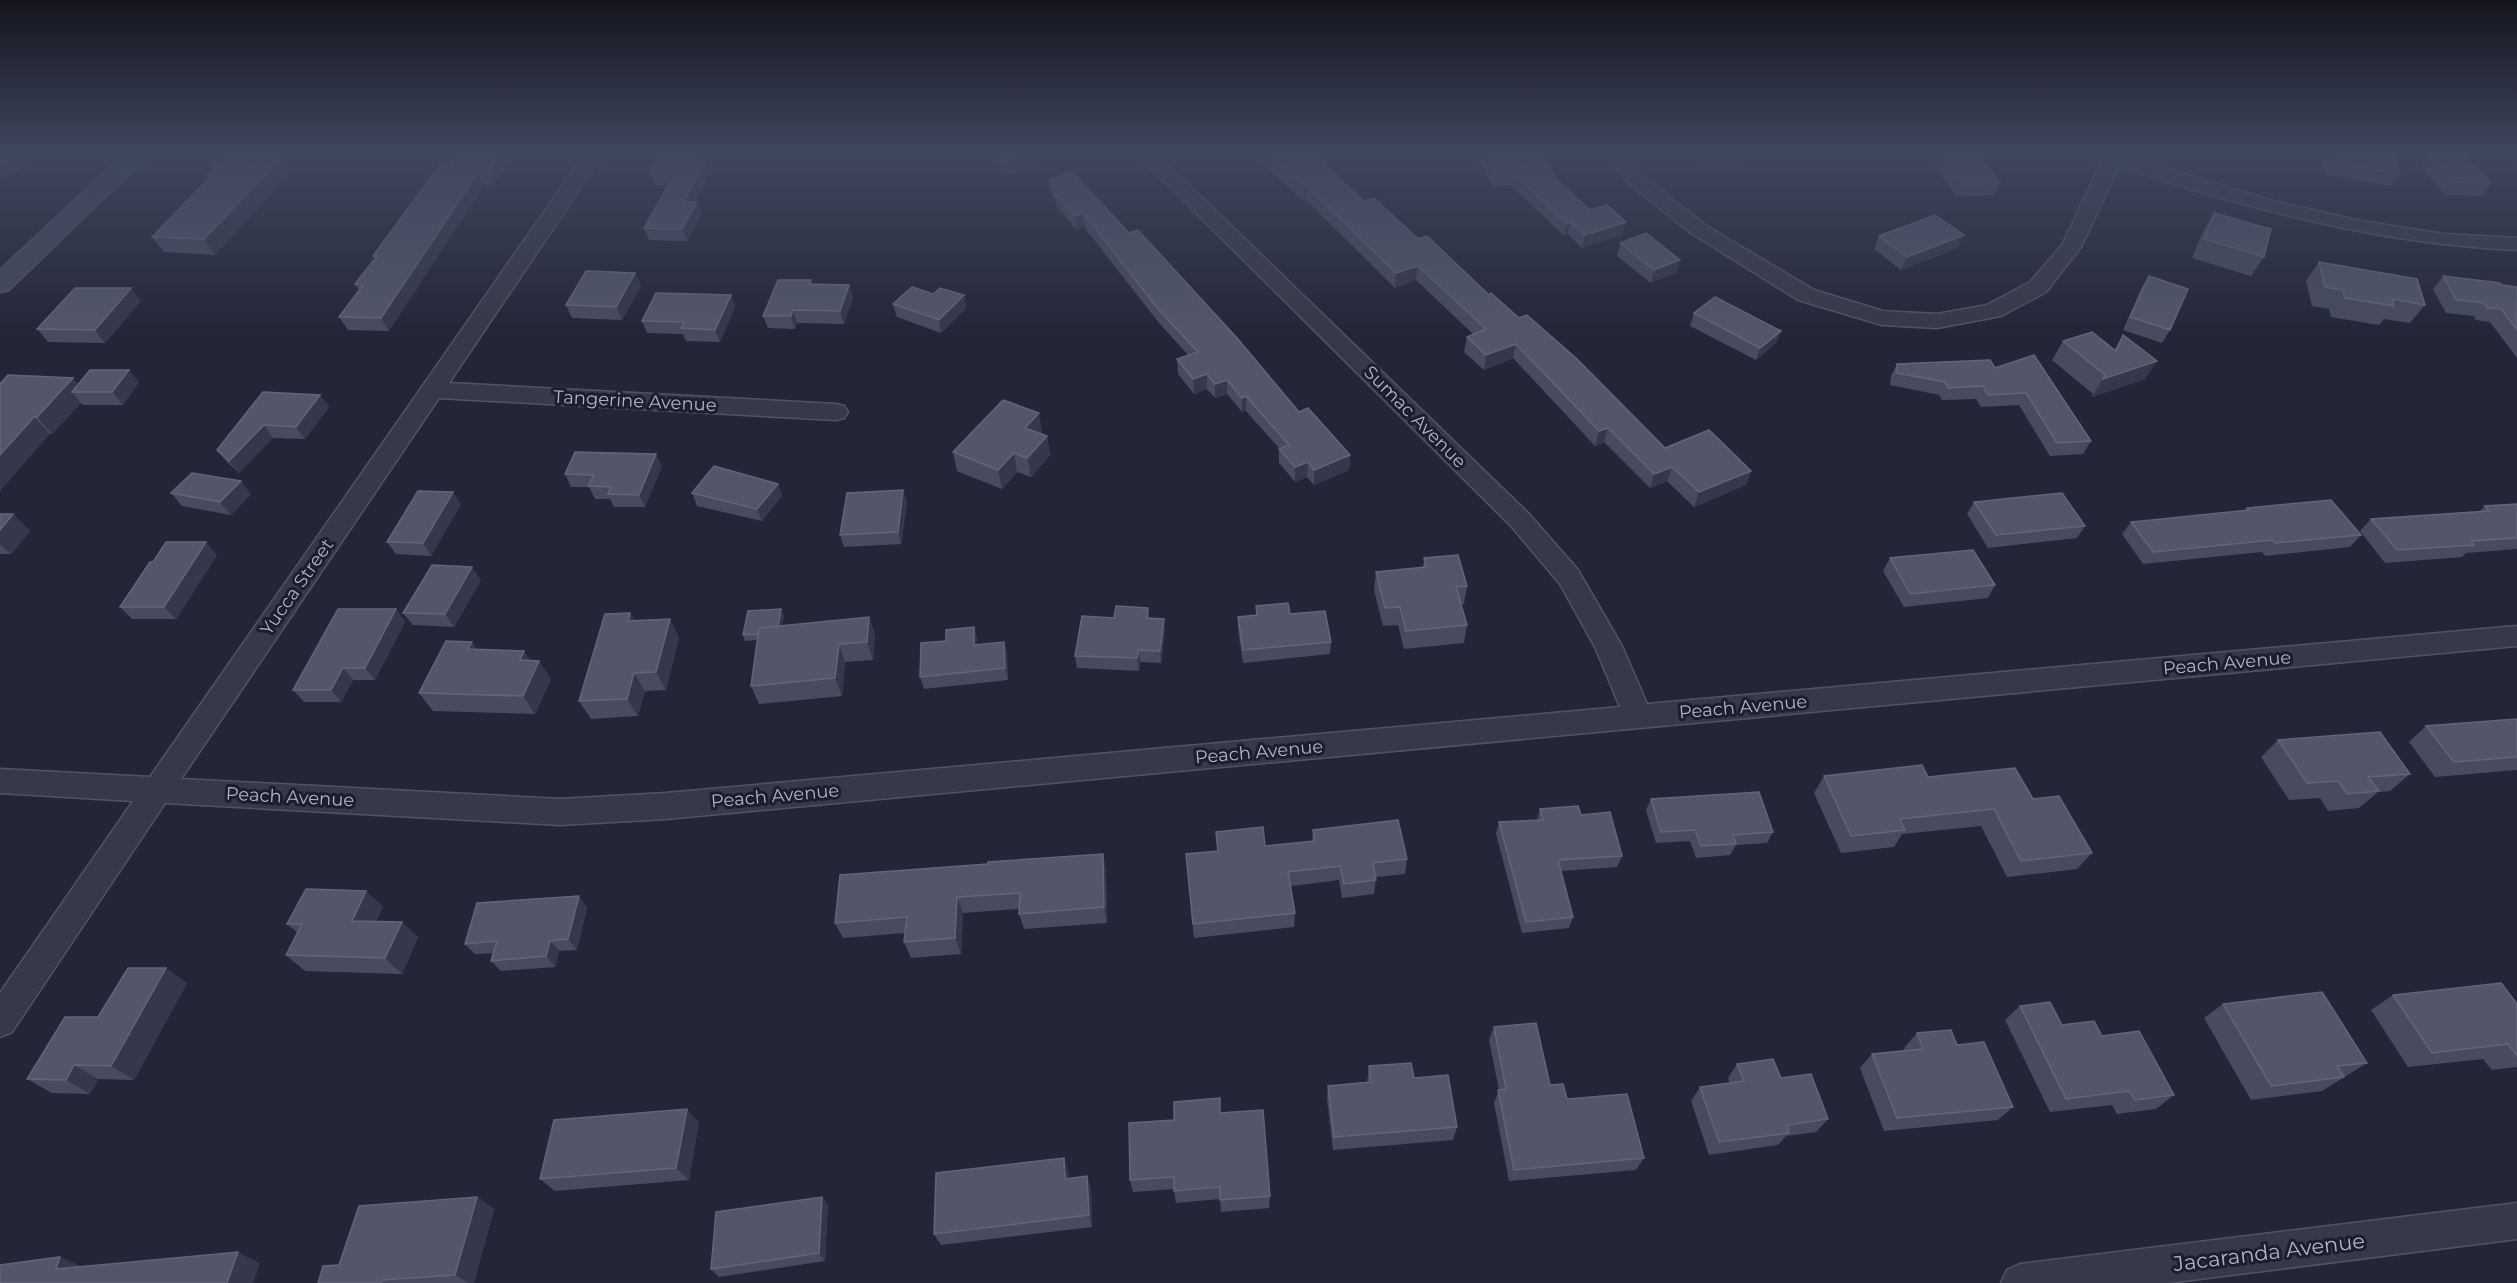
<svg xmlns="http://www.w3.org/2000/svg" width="2517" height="1283" font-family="Montserrat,sans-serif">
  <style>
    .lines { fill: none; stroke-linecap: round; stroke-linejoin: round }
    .street-casing { stroke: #525363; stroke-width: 3 }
    .secondary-casing { stroke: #525363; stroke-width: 3 }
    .street { fill: #373948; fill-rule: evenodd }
    .secondary { fill: #45475a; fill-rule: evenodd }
    .wall { fill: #484b5f }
    .shaded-wall { fill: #35374a }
    .building { fill: #53566a; stroke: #626578; stroke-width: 1.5 }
    .labels { text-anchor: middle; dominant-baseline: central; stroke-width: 6; stroke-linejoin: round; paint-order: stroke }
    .street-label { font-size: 18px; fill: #b2b3c4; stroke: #1c1e2c }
    .near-street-label { font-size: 21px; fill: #b2b3c4; stroke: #1c1e2c }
  </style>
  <rect width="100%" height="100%" fill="#242637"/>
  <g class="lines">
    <g class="street-casing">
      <path id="street" d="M585,153H604L449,383L836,404L844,406L848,412L844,418L836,420L439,398L181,779L560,799L666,793L1620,707L1595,647L1560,584L1511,526L1136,153H1156L1529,514L1578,570L1622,646L1647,704L2517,626V646L666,819L560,825L165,803L12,1032L0,1037V993L133,801L0,793V769L150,777Z
        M1606,153H1626L1642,175L1705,225L1814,290L1883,311L1937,314L1987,305L2030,282L2062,245L2102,162L2088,157L2086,153H2114L2274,201L2355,220L2444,234L2517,238V250C2378,244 2251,209 2119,167L2081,247L2046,292L2001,316L1937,328L1882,325L1798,300L1691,233L1628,183Z
        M2517,1203V1239L2168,1283H2001L2007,1270L2020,1264Z"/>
    </g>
    <g class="secondary-casing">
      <path id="secondary" d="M125,153H150L9,290L0,292V270Z"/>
    </g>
    <use href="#street" class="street"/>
    <use href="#secondary" class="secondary"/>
  </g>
  <path class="wall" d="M0,153H39L19,172H12L0,182Z
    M293,153L283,163L290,173L215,255L164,252L152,237L209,179L207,176L214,169L205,154Z
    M516,153L494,185H484L389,331L348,330L339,317L359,290L355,284L375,259L373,256L450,166L468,158Z
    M660,153H701L699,158L705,161L710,174L695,202H697L701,215L687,241L649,240L644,228L668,186L655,185L650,173Z
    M989,153H1035L1038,166L1003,175Z
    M1249,153H1314L1324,165L1364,201L1418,239L1519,318L1665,448L1751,471L1746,485L1694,507L1667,481L1650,488L1604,442L1595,446L1513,358L1484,370L1464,352L1467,337L1473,334L1416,280L1395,288L1306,200L1304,201Z
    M1476,153H1543L1555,178L1590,210L1623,235L1582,248L1568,234L1564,236L1511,185L1492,187Z
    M1695,153H1744L1742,160L1709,167Z
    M1928,153H1978L2000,183L1994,195L1956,197L1928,155Z
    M2320,153H2393L2400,174L2391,186L2325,175Z
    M2430,155L2491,183L2481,196L2445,195L2421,167Z
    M1049,179L1129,233L1299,412L1350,455L1349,470L1314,485L1307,477L1295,482L1279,463V448L1246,411L1242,412L1227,394L1215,398L1207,389L1194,394L1178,374L1177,359L1188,355L1159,323L1084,227L1077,230L1056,206L1055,199L1050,193Z
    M2214,213L2264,257L2251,276L2192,258L2203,231Z
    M1879,236L1958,248L1901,270L1874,249Z
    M1620,243L1677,272L1651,283L1617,256Z
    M2319,262L2425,305L2410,323L2384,319L2379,325L2331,317L2329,309L2312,306L2306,281Z
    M635,273L641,286L622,320L572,318L566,305Z
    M2149,276L2170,330L2162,343L2123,330L2141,289Z
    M2443,276L2517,287V358L2490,322L2476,320L2474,316L2446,313L2433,289Z
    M811,280L812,284L849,285L853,298L844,324L797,323L795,329L768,328L763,316Z
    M933,294L964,295L966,308L941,333L897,317L893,304Z
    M731,295L735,307L720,342L686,341L683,334L647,333L642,321Z
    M141,301L105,343L48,342L37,329Z
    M1694,313L1781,331L1776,343L1756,360L1690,326Z
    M2123,335L2145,379L2092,397L2093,394L2052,360L2063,341L2114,350Z
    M1897,364L1995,368L2091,441L2083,454L2050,456L2019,405L1981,407L1976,399L1942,400L1939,395L1890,385L1891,376Z
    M139,382L123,405H83L81,403L52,434H50L0,384H78Z
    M320,395L329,407L305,439L273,438L239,473L227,462L217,450Z
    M1042,432L1040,434L1047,436L1050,455L1031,477L1017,472L1002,489L957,471L953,452Z
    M662,466L645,507H614L610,499H595L589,487H571L565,474Z
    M241,481L251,494L231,515L182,506L171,493Z
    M778,484L782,496L762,521L697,506L692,493Z
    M907,502L901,544L844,547L840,535Z
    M1974,502L2085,526L2077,538L1988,548L1967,514Z
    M461,504L431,556L396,554L387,542Z
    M2517,504V549L2466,553L2462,557L2385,563L2360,531L2371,519L2479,512L2485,506Z
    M2247,508L2361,535L2350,547L2265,556L2262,552L2143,564L2122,534L2131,522L2244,511Z
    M0,514H13L30,531L11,554H0Z
    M217,555L176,619H132L120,607L153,562Z
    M1424,558L1467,586L1464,604H1461L1467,625L1464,643L1404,649L1398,625L1383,626L1374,590L1376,572L1423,567Z
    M1890,558L1995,585L1988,598L1904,607L1883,571Z
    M481,580L454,627L413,625L403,613Z
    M1256,606L1290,614L1331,642L1330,654L1243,663L1238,629V617L1256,615Z
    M1148,608L1149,619L1165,631L1161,663L1140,662L1139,671L1077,668L1075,656L1114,618Z
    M396,609L405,622L375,680H353L341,702H304L293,690Z
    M630,613L635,621L679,637L666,690L645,691L638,716L591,719L579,701Z
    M784,615L782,626L869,617L875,635L873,660L845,662L842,696L759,704L751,686L757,640L745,641L743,635Z
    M974,627L977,639V645L1004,642L1007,654L1008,680L924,689L920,677L946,641Z
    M477,649L531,661L551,679L535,714L433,711L419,693Z
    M2517,719V770L2435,777L2409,742L2426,726Z
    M2278,740L2410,774L2390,791L2378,792L2359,808L2328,811L2320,798L2289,800L2261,757Z
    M1824,776L2033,799L2092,853L2077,869L2007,877L1981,826L1902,834L1894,847L1841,853L1814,793Z
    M1651,799L1773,832L1767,843L1736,845L1730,855L1696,858L1690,841L1656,843L1646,810Z
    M1540,809L1622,856L1617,867L1561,871L1573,917L1569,928L1522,933L1496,834L1499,822L1537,820Z
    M1313,830L1407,859L1405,874L1376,877L1374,894L1342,898L1339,880L1291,886L1295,913L1294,927L1194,938L1186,854L1217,851L1216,832L1265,846L1312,841Z
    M1103,854L1106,870L1107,923L1024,929L1019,914V909L963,913L961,954L911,958L904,942L905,933L843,938L835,923L988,864Z
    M366,891L383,907L376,921L418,937L402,974L305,971L286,955L298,933L287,924Z
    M587,907L577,950L559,951L555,967L501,971L491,961L493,953L475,954L465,944Z
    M187,983L134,1080L98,1079L90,1094L52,1093L27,1079L98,1017Z
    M2393,995L2517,1004V1067L2492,1070L2483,1059L2408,1067L2371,1010Z
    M2223,1004L2367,1063L2322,1091L2251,1100L2204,1018Z
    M2020,1006L2062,1025L2102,1036L2174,1095L2156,1109L2117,1114L2112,1105L2050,1112L2005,1020Z
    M1494,1027L1550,1085L1644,1158L1636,1170L1509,1181L1494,1103L1499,1090L1489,1040Z
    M1917,1033L2013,1107L1998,1120L1884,1131L1860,1068L1872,1054L1905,1051L1904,1048Z
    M1737,1064L1781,1078L1828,1119L1816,1132L1786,1136L1778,1145L1709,1155L1691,1101L1700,1087L1730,1083L1728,1078Z
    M1369,1066L1414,1078L1457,1127L1453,1140L1333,1150L1327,1099L1328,1086L1367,1083Z
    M1221,1113L1270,1196L1269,1208L1221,1212L1220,1199L1176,1203L1174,1189L1133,1192L1130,1180L1174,1120Z
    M699,1122L689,1180L555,1191L540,1179Z
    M1064,1158L1068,1171L1069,1179L1087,1176L1091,1189L1092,1227L941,1245L934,1234Z
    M477,1197L494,1209L474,1283H318L339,1265Z
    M822,1197L828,1205L825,1261L719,1277L711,1269Z"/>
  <path class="shaded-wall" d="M9,153H39L19,172L6,155Z
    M269,153H293L283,163L290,173L215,255L204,239Z
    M501,153H516L494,185L488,173Z
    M691,153H701L695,166Z
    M1036,153L1038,166L1003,175L1001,162Z
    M1722,153H1744L1742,160L1709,167L1712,155Z
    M0,157L12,172L0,182Z
    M705,161L710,174L688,215L684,202Z
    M478,173L484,185L389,331L381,318Z
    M1305,186H1307L1306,200L1304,201Z
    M697,202L701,215L687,241L682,229Z
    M1083,213L1084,227L1077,230L1075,216Z
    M1570,222L1568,234L1564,236L1566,223Z
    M1626,222L1623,235L1582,248L1585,235Z
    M1964,235L1958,248L1901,270L1907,257Z
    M1680,260L1677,272L1651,283L1654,270Z
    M1418,266L1416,280L1395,288L1396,273Z
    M635,273L641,286L622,320L616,307Z
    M849,285L853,298L844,324L840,311Z
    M131,288L141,301L105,343L95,330Z
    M731,295L735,307L720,342L715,330Z
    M964,295L966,308L941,333L939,320Z
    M793,310L797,323L795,329L791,316Z
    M1781,331L1776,343L1756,360L1760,348Z
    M1516,344L1513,358L1484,370L1486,355Z
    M2157,361L2145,379L2092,397L2103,379Z
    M129,370L139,382L123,405L112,392Z
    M1207,374V389L1194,394L1193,379Z
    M73,378L85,392H72L81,403L52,434L37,417Z
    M1227,380V394L1215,398V384Z
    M320,395L329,407L305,439L296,427Z
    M1246,396V411L1242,412V398Z
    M1039,413L1042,432L1028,447L1025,428Z
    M34,417L50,434L0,491V455Z
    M264,425L273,438L239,473L229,461Z
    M1608,428L1604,442L1595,446L1599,431Z
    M1047,436L1050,455L1031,477L1027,458Z
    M1014,453L1017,472L1002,489L998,470Z
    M656,454L662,466L645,507L639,495Z
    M1350,455L1349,470L1314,485V470Z
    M1308,462L1307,477L1295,482V467Z
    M1672,467L1667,481L1650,488L1654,474Z
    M1751,471L1746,485L1694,507L1699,492Z
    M241,481L251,494L231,515L220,502Z
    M778,484L782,496L762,521L757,509Z
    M903,490L907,502L901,544L898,532Z
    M453,492L461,504L431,556L423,543Z
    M13,514L30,531L11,554L0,544V530Z
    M206,542L217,555L176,619L164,607Z
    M472,567L481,580L454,627L445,614Z
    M396,609L405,622L375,680L365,668Z
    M781,609L784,615L779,639L777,633Z
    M630,613L640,631L628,621Z
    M869,617L875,635L873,660L867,642Z
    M670,619L679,637L666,690L656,672Z
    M1164,619L1165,631L1161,663L1160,651Z
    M974,627L977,639V657L974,645Z
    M472,642L484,659L468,649Z
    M1004,642L1007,654L1008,680L1005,668Z
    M839,644L845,662L842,696L835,678Z
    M1139,650L1140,662L1139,671L1137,658Z
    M524,651L536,668L539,661L551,679L535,714L523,696L520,660Z
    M343,668L353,680L341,702L331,690Z
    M634,673L645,691L638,716L627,699Z
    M1103,854L1106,870L1107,923L1104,907Z
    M366,891L383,907L368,936L352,921Z
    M579,896L587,907L577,950L568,939Z
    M957,897L963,913L961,954L955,938Z
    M402,922L418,937L402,974L385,958Z
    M550,941L559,951L555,967L546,956Z
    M166,968L187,983L134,1080L111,1066Z
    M74,1065L98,1079L90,1094L66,1080Z
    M687,1109L699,1122L689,1180L676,1168Z
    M1064,1158L1068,1171L1069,1192L1065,1179Z
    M1087,1176L1091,1189L1092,1227L1089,1215Z
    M477,1197L494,1209L474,1283H469L455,1275Z
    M822,1197L828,1205L825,1261L819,1253Z
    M238,1252L260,1263L253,1283H227Z
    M60,1257L86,1268L56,1269Z"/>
  <path class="building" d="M0,153H9L6,155H0Z
    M206,153H269L265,157L281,158L204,239L152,237L211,176H207L227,155L205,154Z
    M471,153H501L488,173H478L381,318L339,317L363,285L355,284L377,256H373L439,166H450L456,157L468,158Z
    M660,153H691L705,161L684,202H697L682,229L644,228L675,173H650Z
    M995,153H1036L1001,162Z
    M1266,153H1314L1324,161L1322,162L1364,201L1374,198L1418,239L1427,236L1489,295L1491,293L1519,318L1527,315L1577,359L1665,448L1709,430L1751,471L1699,492L1672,467L1654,474L1608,428L1599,431L1516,344L1486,355L1467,337L1486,329L1418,266L1396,273L1307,186H1305Z
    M1484,153H1543L1555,178L1590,210L1607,205L1626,222L1585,235L1570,222L1566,223L1513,173L1494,174Z
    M1940,153H1978L2000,183L1962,185Z
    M2331,153H2393L2400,174L2334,163Z
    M2430,155L2465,156L2491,183L2454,182Z
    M1072,172L1129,233L1138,230L1237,338L1299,412L1308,408L1350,455L1314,470L1308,462L1295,467L1279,449L1289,445L1246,396L1242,398L1227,380L1215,384L1207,374L1193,379L1177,359L1198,352L1158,309L1083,213L1075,216L1054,192L1059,190L1049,179Z
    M2214,213L2271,229L2264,257L2204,239Z
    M1935,215L1964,235L1907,257L1879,236Z
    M1646,233L1680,260L1654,270L1620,243Z
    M2319,262L2417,279L2425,305L2392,299L2394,306L2345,298L2343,290L2325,287Z
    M586,271L635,273L616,307L566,305Z
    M2149,276L2188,289L2170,330L2130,317Z
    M2443,276L2500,283L2502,285L2517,287V330L2501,309L2487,308L2485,303L2456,300Z
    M778,280H811L809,284L849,285L840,311L793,310L791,316H763Z
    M912,287L933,294L940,288L964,295L939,320L893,304Z
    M75,288H131L95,330L37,329Z
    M656,293L731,295L715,330L681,328L684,322L642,321Z
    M1715,297L1781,331L1760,348L1694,313Z
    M2092,332L2116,351L2123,335L2157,361L2103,379L2105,375L2063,341Z
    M2034,355L2091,441L2057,443L2026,393L1988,395L1983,386L1948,388L1945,382L1896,373L1897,364L1990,360L1995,368Z
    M90,370H129L112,392H72Z
    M8,375L73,378L37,417H34L0,455V384Z
    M263,392L320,395L296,427L264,425L229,461L217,450Z
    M1003,400L1039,413L1025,428L1047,436L1027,458L1014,453L998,470L953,452Z
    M575,452L656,454L639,495L608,494L611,487L588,486L594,475L565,474Z
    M714,466L778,484L757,509L692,493Z
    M192,473L241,481L220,502L171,493Z
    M903,490L898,532L840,535L847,493Z
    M418,491L453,492L423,543L387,542Z
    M2062,493L2085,526L1996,535L1974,502Z
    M2331,500L2361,535L2275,543L2273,540L2153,552L2131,522L2249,510L2247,508Z
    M2517,504V538L2471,541L2474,545L2397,550L2371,519L2489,511L2485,506Z
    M0,514H13L0,530Z
    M166,542H206L164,607H120L150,562H153Z
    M1973,550L1995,585L1910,594L1890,558Z
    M1458,555L1467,586L1456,587L1467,625L1406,631L1400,607L1385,608L1376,572L1426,567L1424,558Z
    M432,565L472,567L445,614L403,613Z
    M1288,603L1290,614L1325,611L1331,642L1243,650L1238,617L1257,615L1256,606Z
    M1116,606L1148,608L1147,618L1164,619L1160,651L1139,650L1137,658L1075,656L1082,616L1114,618Z
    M338,609H396L365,668H343L331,690H293Z
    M781,609L778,626L759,628L758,634L743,635L748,611Z
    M630,613L628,621L670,619L656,672L634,673L627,699L579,701L605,614Z
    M869,617L867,642L839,644L835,678L751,686L759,628Z
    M974,627V645L1004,642L1005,668L920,677L921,643L946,641V630Z
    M446,641L472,642L468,649L524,651L520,660L539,661L523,696L419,693Z
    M2517,719V757L2454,762L2426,726Z
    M2380,732L2410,774L2368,777L2379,791L2347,794L2338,781L2307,783L2278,740Z
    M1922,765L1928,777L2015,768L2033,799L2059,796L2092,853L2021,861L1994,809L1900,819L1905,830L1851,836L1824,776Z
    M1759,792L1773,832L1733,835L1736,844L1701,846L1695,830L1661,832L1651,799Z
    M1578,806L1581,815L1610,812L1622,856L1558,860L1573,917L1526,922L1499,822L1543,820L1540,809Z
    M1398,820L1407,859L1373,863L1376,880L1344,884L1340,866L1288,872L1295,913L1193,924L1186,854L1218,851L1216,832L1263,827L1265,846L1315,841L1313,830Z
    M1103,854L1104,907L1019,914L1020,893L957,897L955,938L904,942L907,917L835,923L840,875L988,864V862Z
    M306,889L366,891L352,921L402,922L385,958L286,955L302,924H287Z
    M579,896L568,939L550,941L546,956L491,961L497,941L465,944L477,903Z
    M128,968H166L111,1066L74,1065L66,1080L27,1079L65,1017H98Z
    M2501,983L2517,1004V1056L2508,1044L2432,1053L2393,995Z
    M2322,992L2367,1063L2337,1066L2344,1077L2271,1086L2223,1004Z
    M2050,1002L2062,1025L2094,1021L2102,1036L2139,1031L2174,1095L2135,1100L2129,1091L2066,1099L2020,1006Z
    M1536,1023L1550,1085L1563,1084L1567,1099L1627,1094L1644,1158L1514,1170L1498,1090L1506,1089L1494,1027Z
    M1951,1030L1957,1045L1984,1042L2013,1107L1897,1118L1872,1054L1923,1049L1917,1033Z
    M1773,1059L1781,1078L1811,1074L1828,1119L1787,1125L1789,1133L1719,1142L1700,1087L1744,1081L1737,1064Z
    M1411,1063L1414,1078L1448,1075L1457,1127L1334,1137L1328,1086L1371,1082L1369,1066Z
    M1220,1098V1113L1263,1110L1270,1196L1220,1200V1187L1174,1191V1177L1130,1180L1129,1123L1174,1120V1102Z
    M687,1109L676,1168L540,1179L554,1120Z
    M1064,1158L1065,1179L1087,1176L1089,1215L934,1234L936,1173Z
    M477,1197L455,1275L382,1280L381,1283H318L323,1266L339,1265L359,1206Z
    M822,1197L819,1253L711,1269L716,1212Z
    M238,1252L227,1283H0V1265L60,1257L56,1269Z"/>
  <linearGradient id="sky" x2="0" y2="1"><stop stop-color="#14151e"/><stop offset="0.46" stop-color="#3f475e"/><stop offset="1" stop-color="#3f475e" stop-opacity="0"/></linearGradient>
  <rect width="2517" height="332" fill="url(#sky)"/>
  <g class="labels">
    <g class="street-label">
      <text transform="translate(635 401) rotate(3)">Tangerine Avenue</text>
      <text transform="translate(1415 417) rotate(45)">Sumac Avenue</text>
      <text transform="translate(297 587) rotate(-55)">Yucca Street</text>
      <text transform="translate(2227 663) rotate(-5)">Peach Avenue</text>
      <text transform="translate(1743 707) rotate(-5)">Peach Avenue</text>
      <text transform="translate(1259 752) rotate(-5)">Peach Avenue</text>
      <text transform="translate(775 796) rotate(-5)">Peach Avenue</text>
      <text transform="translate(290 797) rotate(3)">Peach Avenue</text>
    </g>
    <g class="near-street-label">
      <text transform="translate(2269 1252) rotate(-7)">Jacaranda Avenue</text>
    </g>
  </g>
</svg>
